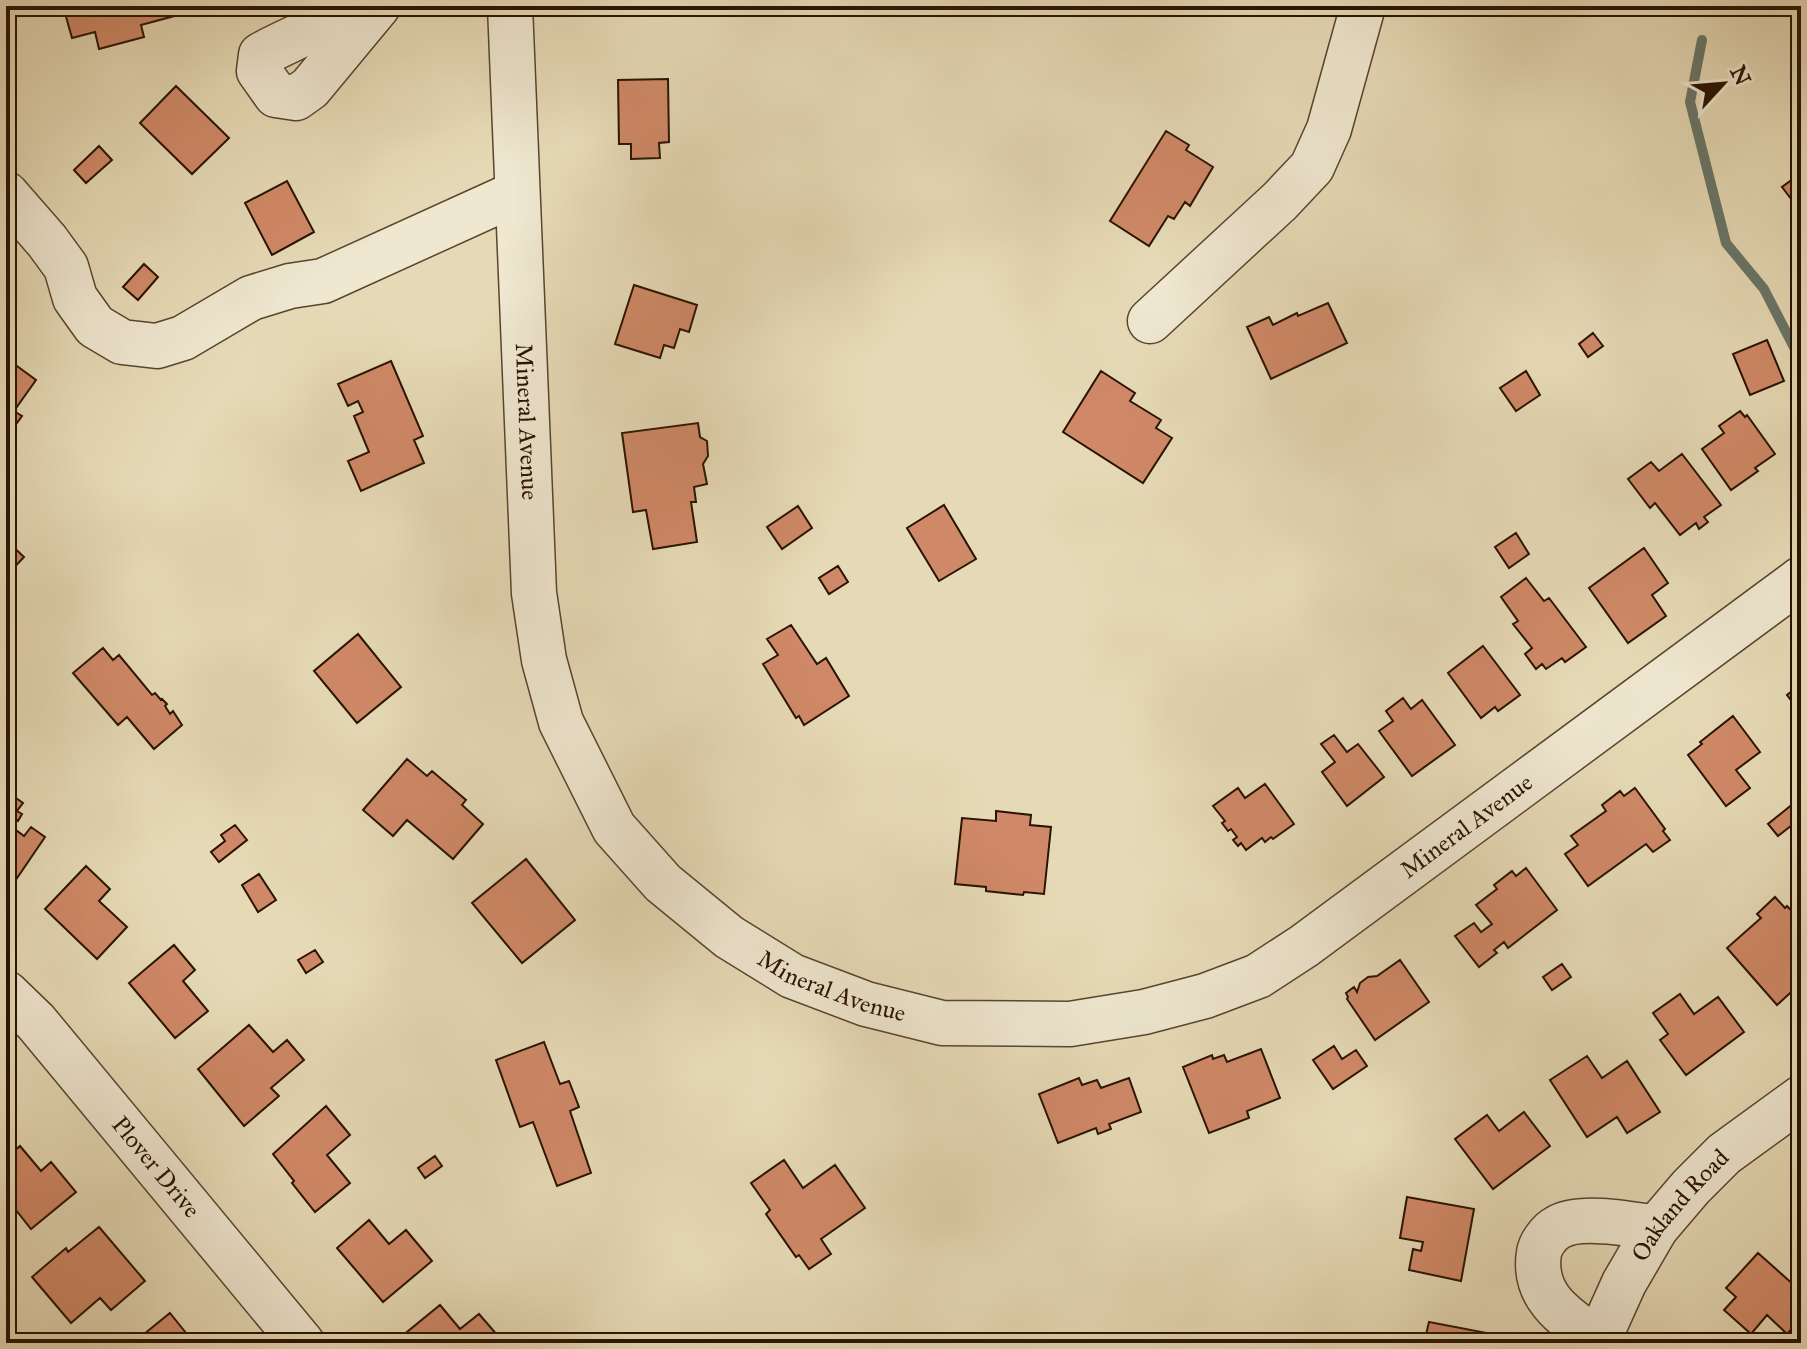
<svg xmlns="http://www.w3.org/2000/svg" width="1807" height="1349" font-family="'IM FELL Great Primer',serif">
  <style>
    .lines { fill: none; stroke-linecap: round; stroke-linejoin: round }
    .stream { stroke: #6a776a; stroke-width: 10 }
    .building { fill: #d08968; stroke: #291302; stroke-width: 2 }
    .minor-casing { stroke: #58452f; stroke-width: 47 }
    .minor { stroke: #efe7d0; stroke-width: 44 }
    .labels { text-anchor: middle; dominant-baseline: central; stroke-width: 6; stroke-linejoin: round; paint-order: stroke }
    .street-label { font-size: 24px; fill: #291302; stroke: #efe7d0 }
  </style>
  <rect width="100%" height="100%" fill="#e6dab6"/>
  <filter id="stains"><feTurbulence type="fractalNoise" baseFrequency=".0025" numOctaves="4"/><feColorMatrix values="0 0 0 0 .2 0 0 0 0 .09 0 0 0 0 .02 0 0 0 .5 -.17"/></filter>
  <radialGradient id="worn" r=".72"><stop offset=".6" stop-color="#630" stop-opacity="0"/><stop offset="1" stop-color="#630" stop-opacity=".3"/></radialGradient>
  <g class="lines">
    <path class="stream" d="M1702,40L1690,102L1726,243L1764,289L1801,361"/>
  </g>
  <path class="building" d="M63,6H191L193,11L141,25L144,37L99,49L95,32L72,38Z
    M668,79L669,142L659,143L660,158L631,159V144H619L618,80Z
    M176,86L229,138L192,174L140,123Z
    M1166,131L1189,145L1186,150L1213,167L1190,206L1185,202L1174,219L1168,216L1149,246L1110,221Z
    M99,146L112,160L86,183L74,170Z
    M1801,173V212L1782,187Z
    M287,181L314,232L272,255L245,203Z
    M144,264L158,277L138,300L123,287Z
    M634,285L697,305L689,332L680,329L674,348L664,345L660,358L615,344Z
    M1328,303L1347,343L1271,379L1247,327L1269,317L1273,325L1297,313L1298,316Z
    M1593,333L1603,346L1588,357L1579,344Z
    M1767,340L1784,381L1750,395L1733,354Z
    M6,358L36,380L14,411L22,416L6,438Z
    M391,361L423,436L414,440L424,463L361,491L348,461L369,452L354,416L363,412L358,401L348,406L338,384Z
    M1101,371L1135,393L1130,401L1161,420L1156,428L1172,438L1143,483L1063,432Z
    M1526,371L1540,395L1516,411L1500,388Z
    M1740,411L1745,417L1747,415L1775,454L1755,468L1758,471L1731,490L1702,449L1724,433L1719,426Z
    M698,423L700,437L707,441L708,456L703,464L707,484L694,487L696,502H691L697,542L653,549L646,510L633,512L622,433Z
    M1682,454L1721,505L1704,517L1708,522L1699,529L1696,523L1680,535L1655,503L1650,508L1628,479L1651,462L1659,471Z
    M944,505L976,559L939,581L907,528Z
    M798,506L812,528L782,549L767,527Z
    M1516,533L1529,554L1509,568L1495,547Z
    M6,540L24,557L7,575L6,574Z
    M1644,548L1668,583L1652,595L1666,616L1628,643L1589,588Z
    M838,566L848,582L829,594L819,578Z
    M1526,578L1544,601L1549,598L1586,647L1565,662L1562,658L1546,669L1542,664L1536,669L1525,654L1532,648L1513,624L1518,621L1501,597Z
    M791,625L817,664L826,658L849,696L804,725L799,716L796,718L763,664L778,655L767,639Z
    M358,634L401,687L357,723L314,671Z
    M1483,646L1520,695L1498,711L1495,707L1481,718L1448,673Z
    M103,648L113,660L119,655L152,695L155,693L161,700L162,699L167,704L165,706L170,714L173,711L182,725L154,749L127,717L118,725L73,673Z
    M1801,684V714L1787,695Z
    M1403,698L1411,709L1422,700L1455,745L1412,776L1379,731L1393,721L1386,711Z
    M1733,716L1760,752L1736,770L1750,788L1726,806L1688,755L1702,744L1700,742Z
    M1334,735L1347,752L1358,744L1384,777L1347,806L1322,772L1335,762L1321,744Z
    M407,759L427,776L432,771L466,800L462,805L483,824L453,859L407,820L393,836L363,810Z
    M1265,784L1294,824L1273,839L1271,837L1265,842L1262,838L1246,850L1241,843L1238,846L1233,840L1237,837L1231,829L1228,831L1222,823L1225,821L1213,806L1238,788L1245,798Z
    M1635,788L1665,829L1663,831L1670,840L1653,852L1646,844L1588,886L1565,854L1578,845L1571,836L1606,811L1602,805L1620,791L1624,796Z
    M6,791L23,803L17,811L22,814L18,821L13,817L8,824L24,836L31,827L45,837L13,884L6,878Z
    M1794,803L1801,812V818L1778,836L1768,824Z
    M996,811L1031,815L1030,825L1051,827L1044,894L1024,892L1023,895L986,891V887L955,884L962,818L996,821Z
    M235,825L247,840L219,862L211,852L225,841L221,835Z
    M526,859L575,920L522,963L472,903Z
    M86,866L110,889L99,901L127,927L97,959L45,909Z
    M1526,868L1557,910L1508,948L1504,942L1494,950L1497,953L1479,967L1455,936L1474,923L1481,932L1492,924L1476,905L1497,889L1494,885L1512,871L1516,876Z
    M259,874L276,900L258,912L242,885Z
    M1775,897L1785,908L1787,906L1801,921V983L1777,1005L1727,948L1761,918L1757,914Z
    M174,945L195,970L183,981L208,1011L175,1038L129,983Z
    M315,950L323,962L306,973L298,960Z
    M1400,960L1429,1002L1375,1040L1347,999L1348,997L1346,993L1354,987L1357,992L1360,983L1368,977L1377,976Z
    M1562,964L1571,977L1552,990L1543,977Z
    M1680,994L1694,1014L1718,997L1744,1032L1686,1075L1660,1040L1668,1034L1653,1013Z
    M249,1025L273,1052L287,1040L304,1060L271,1088L279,1096L244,1126L198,1069Z
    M544,1042L560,1084L569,1081L579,1107L570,1111L591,1173L557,1186L533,1122L520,1127L496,1060Z
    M1334,1046L1342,1059L1356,1050L1367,1066L1333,1089L1313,1060Z
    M1261,1049L1280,1098L1247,1111L1249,1118L1209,1133L1183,1067L1212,1055L1213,1059L1224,1055L1227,1062Z
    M1587,1056L1602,1078L1627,1061L1660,1112L1627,1133L1617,1117L1587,1137L1550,1080Z
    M1079,1078L1082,1085L1097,1080L1101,1088L1129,1078L1141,1112L1109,1124L1111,1129L1098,1134L1096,1128L1058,1143L1039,1094Z
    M326,1106L350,1135L327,1155L350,1183L315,1212L292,1183L294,1181L273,1154Z
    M1524,1112L1550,1146L1493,1189L1455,1139L1487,1115L1499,1131Z
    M20,1146L41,1171L51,1162L76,1192L31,1229L8,1200L6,1202V1158Z
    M435,1156L442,1166L425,1178L418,1168Z
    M784,1160L803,1188L835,1165L865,1208L821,1239L831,1254L809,1269L799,1255L796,1257L766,1214L770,1210L751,1183Z
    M1407,1197L1474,1209L1461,1281L1409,1270L1413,1249L1421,1251L1423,1242L1400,1238Z
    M369,1220L389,1244L406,1230L432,1261L383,1302L337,1248Z
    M99,1227L145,1281L111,1310L100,1298L71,1323L32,1277L66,1248L68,1252Z
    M1758,1253L1795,1286L1791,1290L1801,1299V1319L1787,1334L1767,1315L1751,1334L1724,1310L1736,1297L1726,1288Z
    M440,1305L460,1329L479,1314L498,1336L490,1343H416L407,1332Z
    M170,1313L194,1343H133Z
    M1429,1322L1492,1334L1491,1343H1424Z"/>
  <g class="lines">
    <g class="minor-casing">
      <g id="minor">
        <path d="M343,6C322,30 288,39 261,55L259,71L276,95L296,98L310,88L378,6"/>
        <path id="s1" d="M510,6L534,593L544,660L561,722L614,828L663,883L729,937L792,976L866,1004L942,1023L1070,1024L1144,1012L1205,996L1258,976L1304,946L1801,579"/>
        <path d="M6,194L47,241L66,267L75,298L95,326L122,342L157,346L183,338L251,298L290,286L323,281L517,193"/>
        <path d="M1150,321L1280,201L1312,167L1329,129L1363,6"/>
        <path id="s2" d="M6,993L36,1022L302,1343"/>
        <path d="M1598,1340C1566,1318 1532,1297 1539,1253C1540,1245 1549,1232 1557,1228C1578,1214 1631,1224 1656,1228"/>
        <path id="s3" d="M1597,1343L1624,1283L1656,1228L1691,1187L1724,1154L1801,1098"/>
      </g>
    </g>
    <use href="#minor" class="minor"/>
  </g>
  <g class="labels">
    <g class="street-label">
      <text stroke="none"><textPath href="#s1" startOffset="416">Mineral Avenue</textPath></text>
      <text stroke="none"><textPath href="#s1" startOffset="1808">Mineral Avenue</textPath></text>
      <text stroke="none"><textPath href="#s1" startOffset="1112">Mineral Avenue</textPath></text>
      <text stroke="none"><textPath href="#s2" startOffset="230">Plover Drive</textPath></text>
      <text stroke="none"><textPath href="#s3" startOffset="162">Oakland Road</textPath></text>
    </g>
  </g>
  <rect width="1807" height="1349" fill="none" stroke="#e6dab6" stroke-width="32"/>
  <rect x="8" y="8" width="1791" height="1333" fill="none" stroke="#291302" stroke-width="4"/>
  <rect x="16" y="16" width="1775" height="1317" fill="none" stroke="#291302" stroke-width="2"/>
  <g transform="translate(1723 84) rotate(64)" stroke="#efe7d0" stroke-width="6" paint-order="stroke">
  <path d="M0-6L14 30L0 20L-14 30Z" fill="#291302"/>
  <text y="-12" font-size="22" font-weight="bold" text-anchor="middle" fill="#291302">N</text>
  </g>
  <rect width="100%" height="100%" filter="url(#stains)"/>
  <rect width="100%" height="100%" fill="url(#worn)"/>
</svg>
